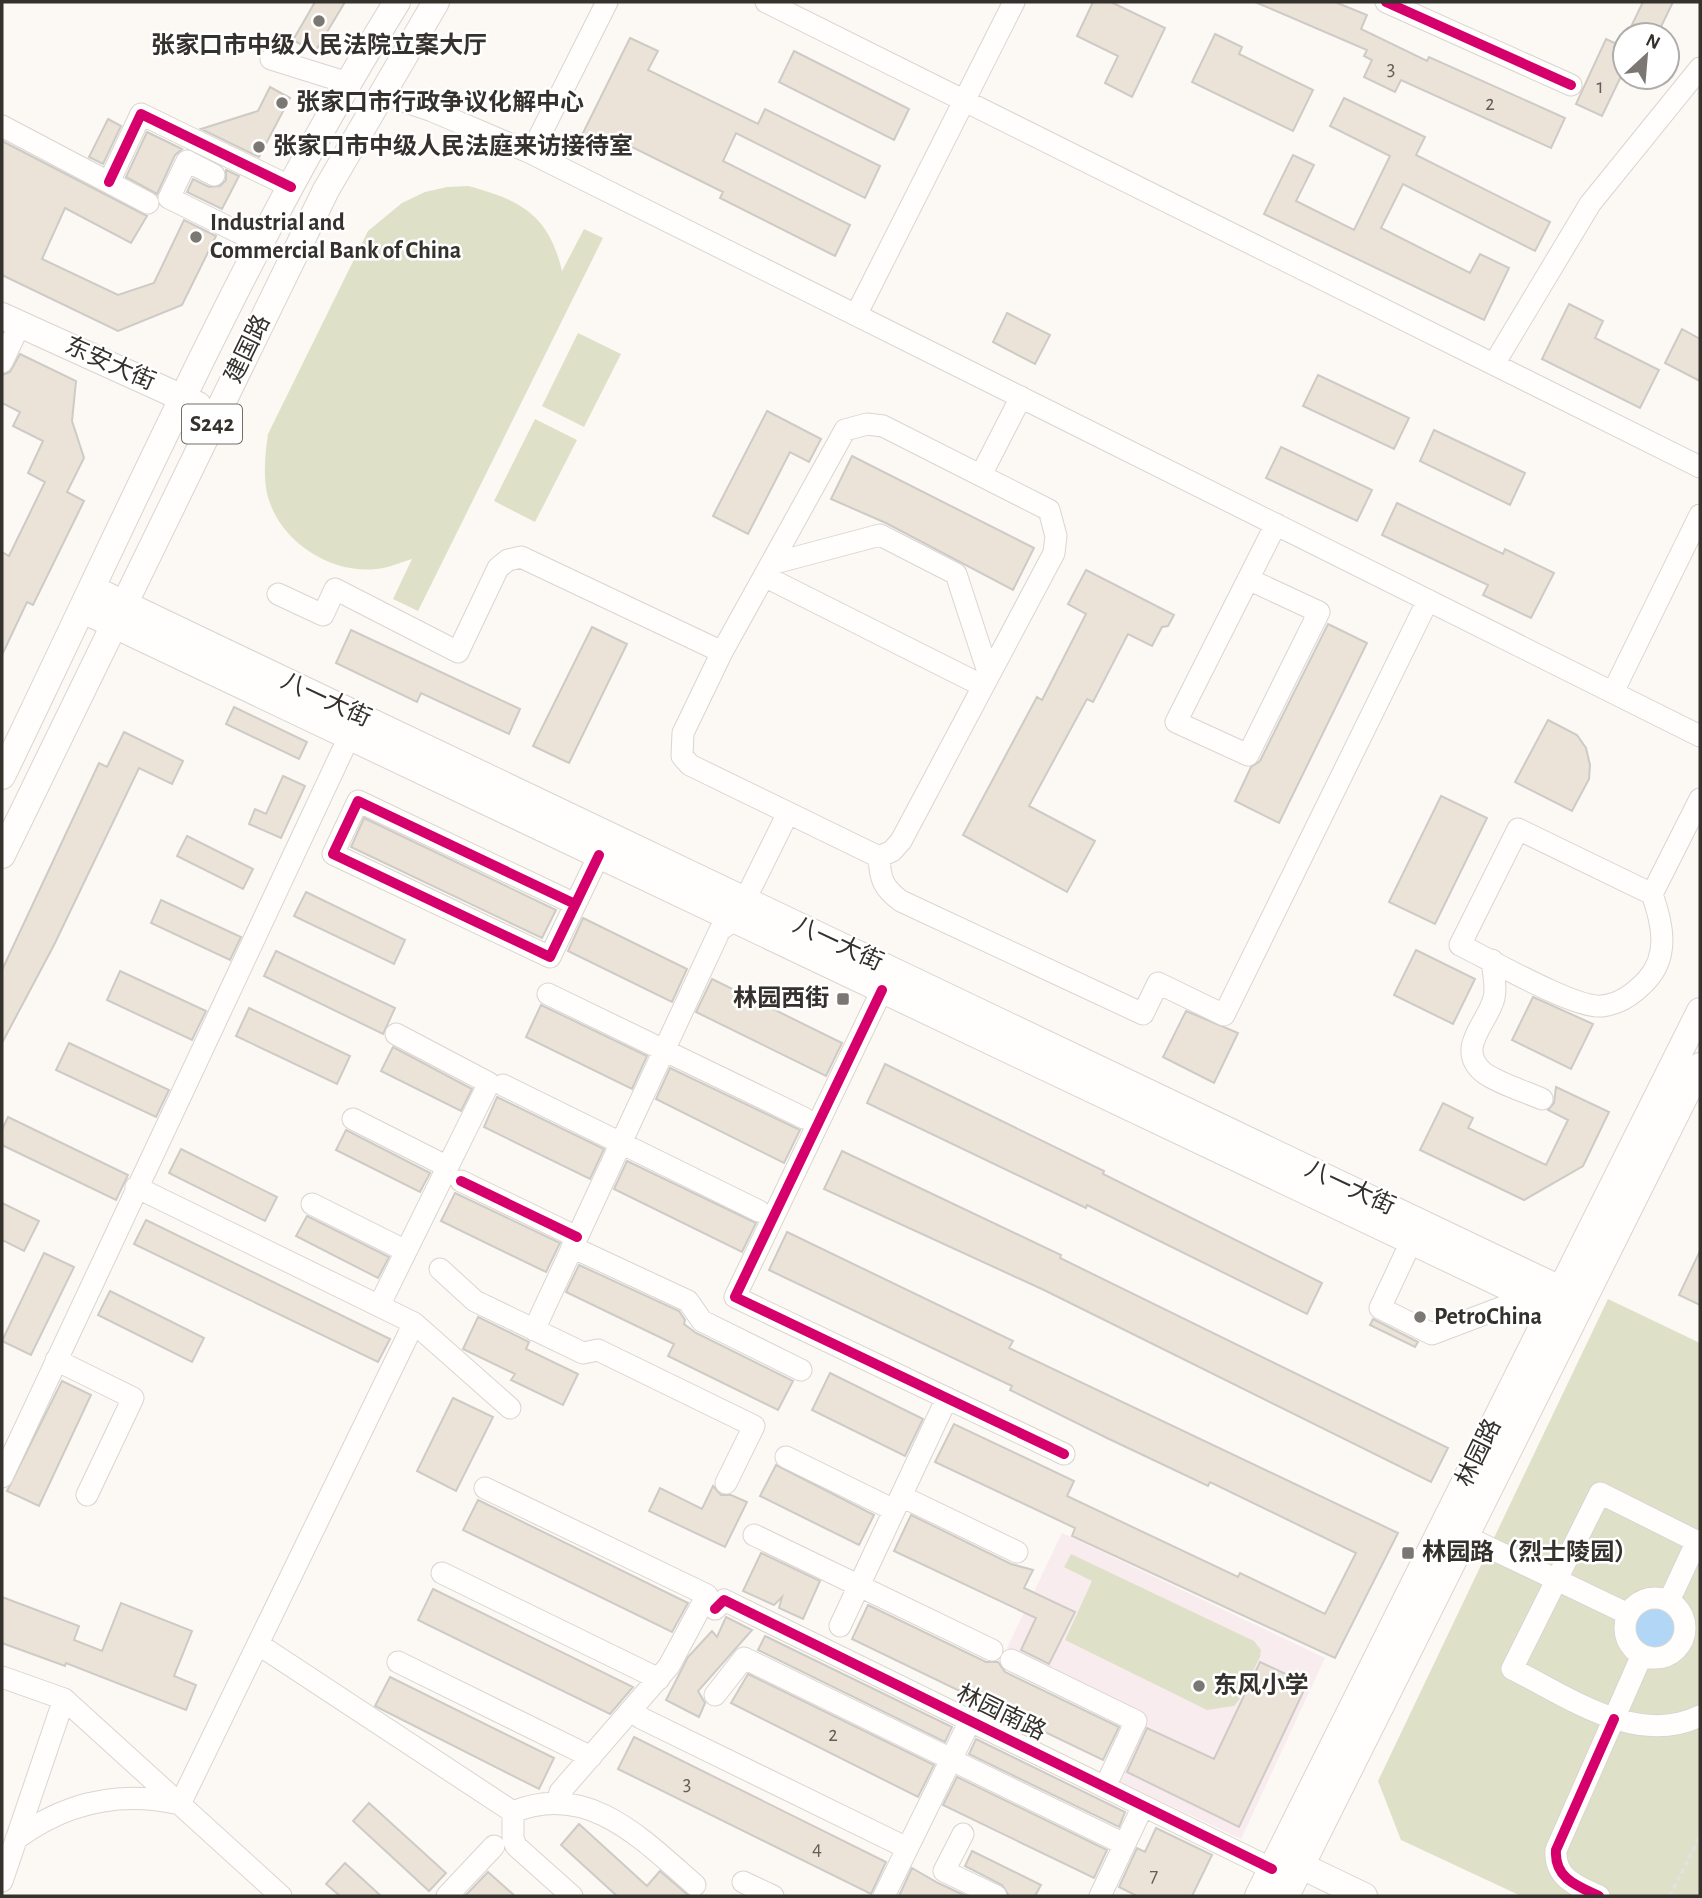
<svg xmlns="http://www.w3.org/2000/svg" width="1702" height="1898" font-family="'Alegreya Sans','Noto Sans SC',sans-serif">
  <style>
    .education { fill: #f9ecee }
    .green { fill: #dfe0c8 }
    .water { fill: #b2d6f6 }
    .building { fill: #ebe3d8; stroke: #cecbc7; stroke-width: 2 }
    .lines { fill: none; stroke-linecap: round; stroke-linejoin: round }
    .minor-casing { stroke: #d9d5d0; stroke-width: 23 }
    .major-casing { stroke: #d9d5d0; stroke-width: 28 }
    .path { stroke: #e2e2e0; stroke-width: 3.5; stroke-dasharray: 5 3.5; stroke-linecap: butt }
    .minor { stroke: #fffefd; stroke-width: 21 }
    .major { stroke: #fffefd; stroke-width: 26 }
    .cycleway-casing { stroke: #fff; stroke-width: 15 }
    .cycleway { stroke: #d6006c; stroke-width: 10 }
    .poi-dot { fill: #7b7772; stroke: #fff; stroke-width: 2.5 }
    .labels { text-anchor: middle; dominant-baseline: central; stroke-width: 5; stroke-linejoin: round; paint-order: stroke }
    .number-label { font-size: 21px; fill: #645e58 }
    .shield { fill: #fff; stroke: #726f6b; stroke-width: 2 }
    .shield-label { font-size: 23px; font-weight: bold; fill: #35312c }
    .poi-label { font-size: 24px; font-weight: bold; fill: #35312c; stroke: #fff; text-anchor: start }
    .street-label { font-size: 24px; fill: #35312c; stroke: #fff }
  </style>
  <rect width="100%" height="100%" fill="#fcf8f4"/>
  <path class="education" d="M1062,1533L1325,1658L1241,1839L1114,1779L1144,1714L1007,1648Z"/>
  <path class="green" d="M468,186C521,200 549,215 562,271L584,229L603,238L418,611L393,599L412,559C401,562 389,568 376,569C333,574 284,544 270,503C262,483 265,455 268,434L368,231L402,203L425,192L447,187Z
    M578,333L621,354L584,427L542,406Z
    M535,419L577,440L535,522L494,501Z
    M1608,1299L1700,1343V1896H1521L1401,1840L1378,1781Z
    M1071,1554L1254,1641L1261,1650L1260,1657L1239,1700L1234,1706L1207,1710L1065,1640L1092,1581L1064,1567Z"/>
  <path class="water" d="M1633 1627a22 22 0 1 1 44 0a22 22 0 1 1-44 0Z"/>
  <path class="building" d="M315,2H345L315,52L293,40Z
    M1093,2H1111L1165,28L1132,97L1105,83L1118,56L1077,36Z
    M1255,2H1335L1367,15L1361,29L1427,61L1429,57L1565,118L1551,148L1401,80L1395,92L1364,77L1372,60L1364,56L1367,50Z
    M1643,2H1673L1657,35H1627Z
    M1215,34L1242,47L1239,54L1313,90L1293,131L1192,82Z
    M630,38L658,51L648,70L758,124L765,109L880,166L865,198L736,133L723,161L850,225L835,256L720,198L723,192L614,138L609,149L582,135Z
    M1606,39L1625,48V68L1602,116L1576,104Z
    M794,51L909,109L894,140L779,82Z
    M270,87L290,98L259,157L201,129L258,111Z
    M1344,98L1425,137L1416,155L1550,222L1535,251L1403,184L1381,228L1470,273L1480,254L1509,268L1484,320L1264,214L1293,155L1314,165L1296,201L1354,230L1390,156L1330,126Z
    M108,119L121,126L103,164L89,157Z
    M147,132L182,149L175,155L157,194L126,177Z
    M2,141L147,216L131,243L65,208L42,259L118,295L154,283L184,220L216,236L182,305L118,331L2,275Z
    M226,170L239,176L222,209L187,192L193,179L209,187L220,186L226,180Z
    M1569,304L1603,321L1595,338L1659,370L1640,408L1542,359Z
    M1007,313L1050,335L1035,364L993,342Z
    M1682,329L1700,339V381L1665,363Z
    M20,354L76,381L72,421L84,458L67,492L84,501L33,605L27,602L2,655V552L9,556L45,482L28,473L43,441L13,426L20,412L2,403V375L10,372Z
    M1318,375L1409,418L1394,449L1303,406Z
    M767,411L821,439L809,462L790,452L748,534L713,516Z
    M1434,430L1525,473L1510,505L1420,461Z
    M1281,447L1372,490L1357,521L1266,478Z
    M852,456L1034,548L1013,590L886,523L831,499Z
    M1397,503L1503,554L1505,549L1554,573L1531,618L1483,595L1488,585L1382,535Z
    M1086,570L1174,615L1168,626L1162,627L1152,646L1128,634L1093,702L1087,699L1029,806L1095,841L1067,892L963,835L1037,697L1042,700L1086,614L1068,604Z
    M1328,624L1367,643L1279,823L1235,801L1251,767L1260,761Z
    M592,627L627,644L569,763L533,746Z
    M351,630L520,709L509,734L421,693L417,702L336,663Z
    M234,707L307,742L299,759L226,724Z
    M1548,720L1577,735L1586,748L1590,765L1589,779L1572,811L1515,782Z
    M124,732L183,761L172,784L139,768L54,945L2,1043V970L99,763L107,767Z
    M283,776L305,786L281,838L249,824L255,809L266,814Z
    M1441,796L1487,818L1435,924L1389,902Z
    M364,818L556,910L542,938L351,847Z
    M187,836L253,869L243,889L177,856Z
    M306,892L405,940L394,964L294,916Z
    M161,900L241,937L230,960L151,923Z
    M583,918L687,969L672,1002L568,951Z
    M1416,950L1475,979L1453,1024L1394,995Z
    M276,951L395,1008L383,1034L264,976Z
    M120,971L206,1011L192,1040L107,1000Z
    M712,979L842,1043L826,1076L696,1012Z
    M1533,997L1593,1024L1571,1069L1512,1040Z
    M541,1005L647,1056L632,1089L526,1037Z
    M249,1008L350,1056L337,1084L236,1036Z
    M1186,1011L1238,1033L1214,1083L1163,1057Z
    M69,1043L169,1090L156,1117L56,1070Z
    M393,1047L472,1089L461,1111L381,1071Z
    M885,1064L1104,1171L1103,1174L1322,1283L1307,1314L1087,1205L1086,1208L867,1103Z
    M670,1068L800,1130L784,1163L656,1099Z
    M1556,1087L1609,1112L1583,1166L1524,1200L1420,1150L1443,1103L1473,1118L1468,1128L1546,1165L1568,1120L1548,1110L1554,1103Z
    M497,1097L604,1149L590,1179L484,1127Z
    M8,1117L128,1175L116,1200L2,1145V1130Z
    M346,1130L430,1173L420,1192L336,1150Z
    M181,1149L277,1197L265,1221L169,1173Z
    M842,1151L1061,1255L1060,1258L1448,1448L1431,1482L1044,1290L824,1189Z
    M627,1161L756,1223L742,1252L614,1189Z
    M455,1193L560,1243L546,1272L441,1221Z
    M2,1203L39,1221L24,1251L2,1240Z
    M307,1216L389,1257L378,1278L296,1236Z
    M146,1220L390,1339L378,1362L134,1244Z
    M787,1232L1013,1341L1009,1348L1398,1533L1335,1658L1072,1536L1075,1528L935,1462L954,1424L1074,1481L1067,1496L1238,1577L1240,1573L1325,1614L1356,1553L1210,1482L1208,1486L1107,1438L1010,1390L1012,1386L769,1270Z
    M1700,1251V1305L1679,1295Z
    M44,1253L74,1267L31,1355L2,1341Z
    M579,1265L679,1311L685,1320L684,1324L696,1333L793,1381L778,1410L668,1356L674,1344L566,1292Z
    M110,1291L204,1338L192,1362L98,1315Z
    M478,1317L529,1342L526,1349L578,1374L563,1405L511,1380L515,1374L463,1349Z
    M1373,1319L1418,1342L1415,1347L1370,1325Z
    M830,1373L923,1419L905,1456L812,1410Z
    M62,1381L91,1395L39,1506L7,1491Z
    M453,1398L493,1417L456,1491L417,1471Z
    M776,1465L874,1515L859,1545L760,1496Z
    M713,1486L721,1495H731L747,1502L725,1547L649,1511L660,1488L702,1509Z
    M478,1500L688,1603L672,1632L463,1530Z
    M911,1515L1011,1564L1033,1570L1024,1588L1075,1612L1049,1664L1021,1650L1036,1618L894,1551Z
    M761,1553L820,1581L803,1619L779,1608L782,1597L774,1605L743,1591Z
    M433,1589L633,1687L610,1714L418,1620Z
    M2,1597L79,1626L74,1640L102,1651L121,1603L192,1631L174,1676L196,1685L186,1710L66,1663L65,1666L2,1643Z
    M868,1605L986,1662H998L1005,1672L1119,1727L1103,1760L852,1639Z
    M726,1617L752,1630L698,1691L705,1703L699,1717L666,1700L688,1657L712,1631L717,1637Z
    M765,1636L952,1727L945,1742L758,1650Z
    M1260,1662L1307,1684L1239,1827L1127,1772L1147,1728L1214,1759Z
    M748,1674L934,1765L918,1797L731,1703Z
    M390,1677L554,1758L539,1789L375,1706Z
    M634,1737L886,1862L871,1894L618,1769Z
    M976,1739L1125,1812L1119,1827L969,1754Z
    M957,1777L1107,1850L1094,1878L943,1805Z
    M369,1803L446,1873L429,1891L353,1821Z
    M579,1824L647,1886L660,1871L689,1896H617L561,1845Z
    M1156,1828L1212,1855L1192,1896H1137L1119,1887L1137,1848L1145,1852Z
    M972,1851L1041,1885L1035,1896H1009L1002,1885L965,1866Z
    M345,1863L381,1896H340L326,1884Z
    M912,1868L938,1883L966,1896H899Z
    M488,1872L515,1896H465Z"/>
  <g class="lines">
    <g class="minor-casing">
      <path id="minor" d="M766,2L1700,467
        M1386,2L1571,85
        M271,59L348,83
        M382,94L430,110L531,153L1700,736
        M2,126L148,203
        M531,153L607,2
        M214,175L187,161L169,198L260,243
        M109,182L141,114L291,187
        M856,315L1014,2
        M2,362L20,324
        M1494,364L1590,204L1700,68
        M981,475L1021,397
        M771,564L880,535L956,574L989,675
        M764,576L983,686
        M1248,579L1319,612L1248,755L1176,722L1276,524
        M278,594L323,615L335,589L458,652L498,568L508,560L521,557L722,652
        M1613,692L1700,515
        M879,857L892,851L901,841L1054,553L1056,536L1049,510L883,426L867,424L845,430L722,652L683,733L682,756L690,765L879,857C880,879 883,888 901,901L1143,1014L1158,983L1224,1015L1428,600
        M1652,894L1518,829L1460,945C1489,959 1575,1009 1602,1006C1621,1004 1635,993 1647,980C1670,955 1662,922 1652,894L1700,799
        M575,904L358,801L333,854L550,957L599,855
        M1492,960C1493,973 1497,986 1494,998C1488,1023 1455,1048 1483,1072C1495,1082 1526,1092 1542,1099
        M882,990L735,1297L1064,1454
        M548,994L804,1118
        M503,1085L759,1211
        M353,1119L448,1167
        M461,1181L577,1237
        M312,1204L406,1251
        M1418,1227L1380,1308L1432,1334L1529,1297L1534,1288
        M572,1247L688,1301L702,1321L801,1370
        M440,1269L475,1301L583,1353L598,1350L754,1426L726,1483
        M379,1306L489,1083L396,1034
        M414,1323L510,1408
        M534,1330L720,930L735,920L788,813
        M56,1360L133,1398L87,1495
        M786,1457L894,1510
        M2,1477L355,724
        M485,1488L707,1595L669,1666L560,1792L558,1801
        M901,1496L1017,1552
        M754,1535L992,1650
        M1465,1536L1628,1614
        M1700,1543L1600,1493L1512,1669C1569,1697 1636,1747 1700,1716
        M442,1573L659,1679
        M1625 1628a30 30 0 1 1 60 0a30 30 0 1 1-60 0Z
        M1669,1601L1697,1541
        M715,1609L724,1600L1272,1869
        M840,1626L947,1398
        M258,1644L513,1812
        M1011,1660L1136,1721L1105,1787
        M398,1662L591,1757
        M2,1677L64,1699L281,1896
        M715,1695L744,1658L951,1759
        M641,1718L907,1848
        M960,1764L1124,1844
        M513,1812C588,1781 642,1839 695,1885
        M513,1812V1838L516,1846L572,1896
        M963,1834L944,1871L996,1896
        M16,1839C66,1802 120,1790 180,1804L414,1323L136,1187
        M2,1881L64,1699
        M743,1882L773,1896
        M447,1896L494,1846
        M884,1896L970,1721
        M1100,1896L1143,1806
        M1599,1896C1577,1886 1554,1878 1556,1850L1642,1655"/>
    </g>
    <g class="major-casing">
      <path id="major" d="M2,316L198,405
        M93,589L1583,1300
        M83,610L1573,1318
        M2,776C128,516 244,248 397,2
        M2,855L326,190L436,2
        M1287,1859L1364,1896
        M1258,1896L1700,1011
        M1286,1896L1700,1066"/>
    </g>
    <path class="path" d="M1670,1896L1700,1836"/>
    <use href="#minor" class="minor"/>
    <use href="#major" class="major"/>
    <g class="cycleway-casing">
      <path id="cycleway" d="M1386,2L1571,85
        M109,182L141,114L291,187
        M575,904L358,801L333,854L550,957L599,855
        M882,990L735,1297L1064,1454
        M461,1181L577,1237
        M715,1609L724,1600L1272,1869
        M1599,1896C1577,1886 1554,1878 1556,1850L1614,1719"/>
    </g>
    <use href="#cycleway" class="cycleway"/>
  </g>
  <g class="poi-dot">
    <circle cx="319" cy="21" r="7"/>
    <circle cx="282" cy="103" r="7"/>
    <circle cx="259" cy="147" r="7"/>
    <circle cx="196" cy="237" r="7"/>
    <rect x="836" y="992" width="14" height="14" rx="3.5"/>
    <circle cx="1420" cy="1317" r="7"/>
    <rect x="1401" y="1546" width="14" height="14" rx="3.5"/>
    <circle cx="1199" cy="1686" r="7"/>
  </g>
  <g class="labels">
    <g class="number-label">
      <text x="1391" y="68">3</text>
      <text x="1600" y="86">1</text>
      <text x="1490" y="103">2</text>
      <text x="833" y="1734">2</text>
      <text x="687" y="1783">3</text>
      <text x="817" y="1848">4</text>
      <text x="1154" y="1875">7</text>
    </g>
    <rect class="shield" x="182" y="404.5" width="60" height="39" rx="5"/>
    <g class="shield-label">
      <text x="212" y="424">S242</text>
    </g>
    <g class="poi-label">
      <text x="319" y="46" text-anchor="middle">张家口市中级人民法院立案大厅</text>
      <text x="296" y="103">张家口市行政争议化解中心</text>
      <text x="273" y="147">张家口市中级人民法庭来访接待室</text>
      <text x="210" y="223">Industrial and<tspan x="210" dy="28">Commercial Bank of China</tspan></text>
      <text x="829" y="999" text-anchor="end">林园西街</text>
      <text x="1434" y="1317">PetroChina</text>
      <text x="1422" y="1553">林园路（烈士陵园）</text>
      <text x="1213" y="1686">东风小学</text>
    </g>
    <g class="street-label">
      <text transform="translate(248 349) rotate(-64)">建国路</text>
      <text transform="translate(110 364) rotate(24)">东安大街</text>
      <text transform="translate(326 700) rotate(25)">八一大街</text>
      <text transform="translate(838 944) rotate(25)">八一大街</text>
      <text transform="translate(1350 1188) rotate(25)">八一大街</text>
      <text transform="translate(1479 1453) rotate(-64)">林园路</text>
      <text transform="translate(1001 1713) rotate(26)">林园南路</text>
    </g>
  </g>
  <rect width="1702" height="1898" fill="none" stroke="#35312c" stroke-width="7"/>
  <g transform="translate(1646 56) rotate(26)"><circle r="33" fill="#ffffff" stroke="#aeadab" stroke-width="2"/>
  <path d="M0-5L12 26L0 18L-12 26Z" fill="#7b7772"/>
  <text y="-10" font-size="19" font-weight="bold" text-anchor="middle" fill="#35312c">N</text>
  </g>
</svg>
